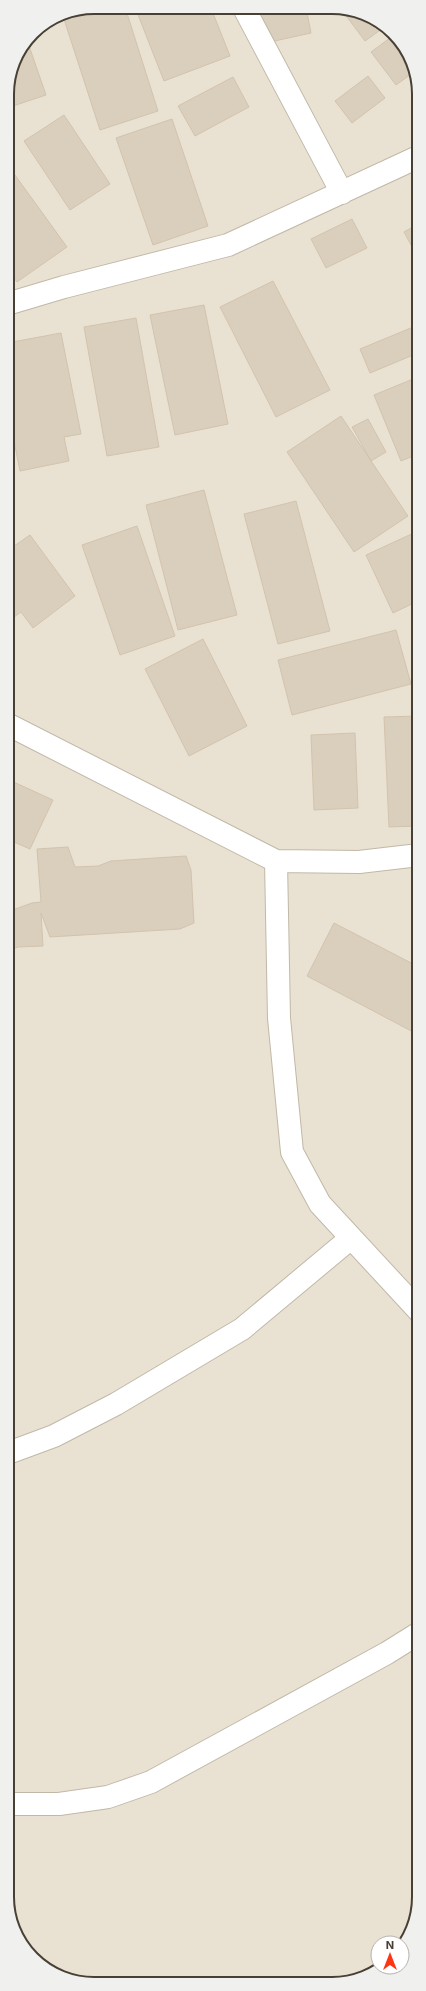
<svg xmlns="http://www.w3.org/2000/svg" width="426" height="1991" font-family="Inter,sans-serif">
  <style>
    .residential { fill: #e9e2d3 }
    .building { fill: #dacebd; stroke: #d3c3ac }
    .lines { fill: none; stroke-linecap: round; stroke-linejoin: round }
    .minor-casing { stroke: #c1b8a7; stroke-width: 24 }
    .minor { stroke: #fff; stroke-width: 22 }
    .rim { fill: none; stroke: #484034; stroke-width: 2 }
  </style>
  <rect width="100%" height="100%" fill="#f4f0e5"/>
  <path class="residential" d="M94,7L350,9L397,36L418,83L419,1903L402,1943H378V1967H381L371,1975L343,1983L76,1982L29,1955L8,1908L7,88L14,60L33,32L61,14Z"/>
  <path class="building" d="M94,7H125L158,111L100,130L62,13Z
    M135,7L211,8L230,56L164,81Z
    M254,8H306L311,33L261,44Z
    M341,9H350L383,28L365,41Z
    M394,35L397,36L414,72L396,85L371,52Z
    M27,40L46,95L7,108V88L14,60Z
    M368,76L385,98L352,123L335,101Z
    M233,77L249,107L195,136L178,106Z
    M64,115L110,184L70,210L24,141Z
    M172,119L208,226L153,245L116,138Z
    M7,164L67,247L17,282L7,269Z
    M352,219L367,248L326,268L311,239Z
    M418,224V258L404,232Z
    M273,281L330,390L276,417L220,307Z
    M204,305L228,424L175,435L150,315Z
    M136,318L159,447L107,456L84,327Z
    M418,325V353L370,373L360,349Z
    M61,333L81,434L64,437L69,461L20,471L7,406V343Z
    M418,377V454L401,461L374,395Z
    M341,416L408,516L354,552L287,452Z
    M368,419L386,452L371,461L352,427Z
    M204,490L237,615L178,630L146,505Z
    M296,501L330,631L278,644L244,514Z
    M137,526L175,636L120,655L82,545Z
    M418,531V601L393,613L366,555Z
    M30,535L75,596L33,628L21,612L7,622V551Z
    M396,630L411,684L292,715L278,660Z
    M203,639L247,726L189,756L145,669Z
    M418,716L419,826L389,827L384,717Z
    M355,733L358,808L314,810L311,735Z
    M7,779L53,800L30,849L7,839Z
    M68,847L75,867L98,866L111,861L186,856L191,870L194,923L180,929L50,937L41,913L43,946L18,947L7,951V912L32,903L41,902L37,849Z
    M334,923L419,967V1030L417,1034L307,976Z"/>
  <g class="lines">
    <g class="minor-casing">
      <path id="minor" d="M244,8L342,193
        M7,304L64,287L228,245L418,157
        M7,724L276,861L359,862L419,855
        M276,861L279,1018L292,1152L320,1204L419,1311
        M8,1453L54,1436L116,1404L242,1329L351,1238
        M8,1804H59L108,1797L151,1782L387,1653L419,1633"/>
    </g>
    <use href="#minor" class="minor"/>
  </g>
  <path d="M0 0H426V1991H0ZM94 14H332A80 80 0 0 1 412 94V1897A80 80 0 0 1 332 1977H94A80 80 0 0 1 14 1897V94A80 80 0 0 1 94 14Z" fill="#f0f0ef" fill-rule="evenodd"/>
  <path class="rim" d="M94 14H332A80 80 0 0 1 412 94V1897A80 80 0 0 1 332 1977H94A80 80 0 0 1 14 1897V94A80 80 0 0 1 94 14Z"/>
  <g transform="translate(390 1955)"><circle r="19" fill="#ffffff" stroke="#b6b3ae"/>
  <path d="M0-3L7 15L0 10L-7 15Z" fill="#ff3412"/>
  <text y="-6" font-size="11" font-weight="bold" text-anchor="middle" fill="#484034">N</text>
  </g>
</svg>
